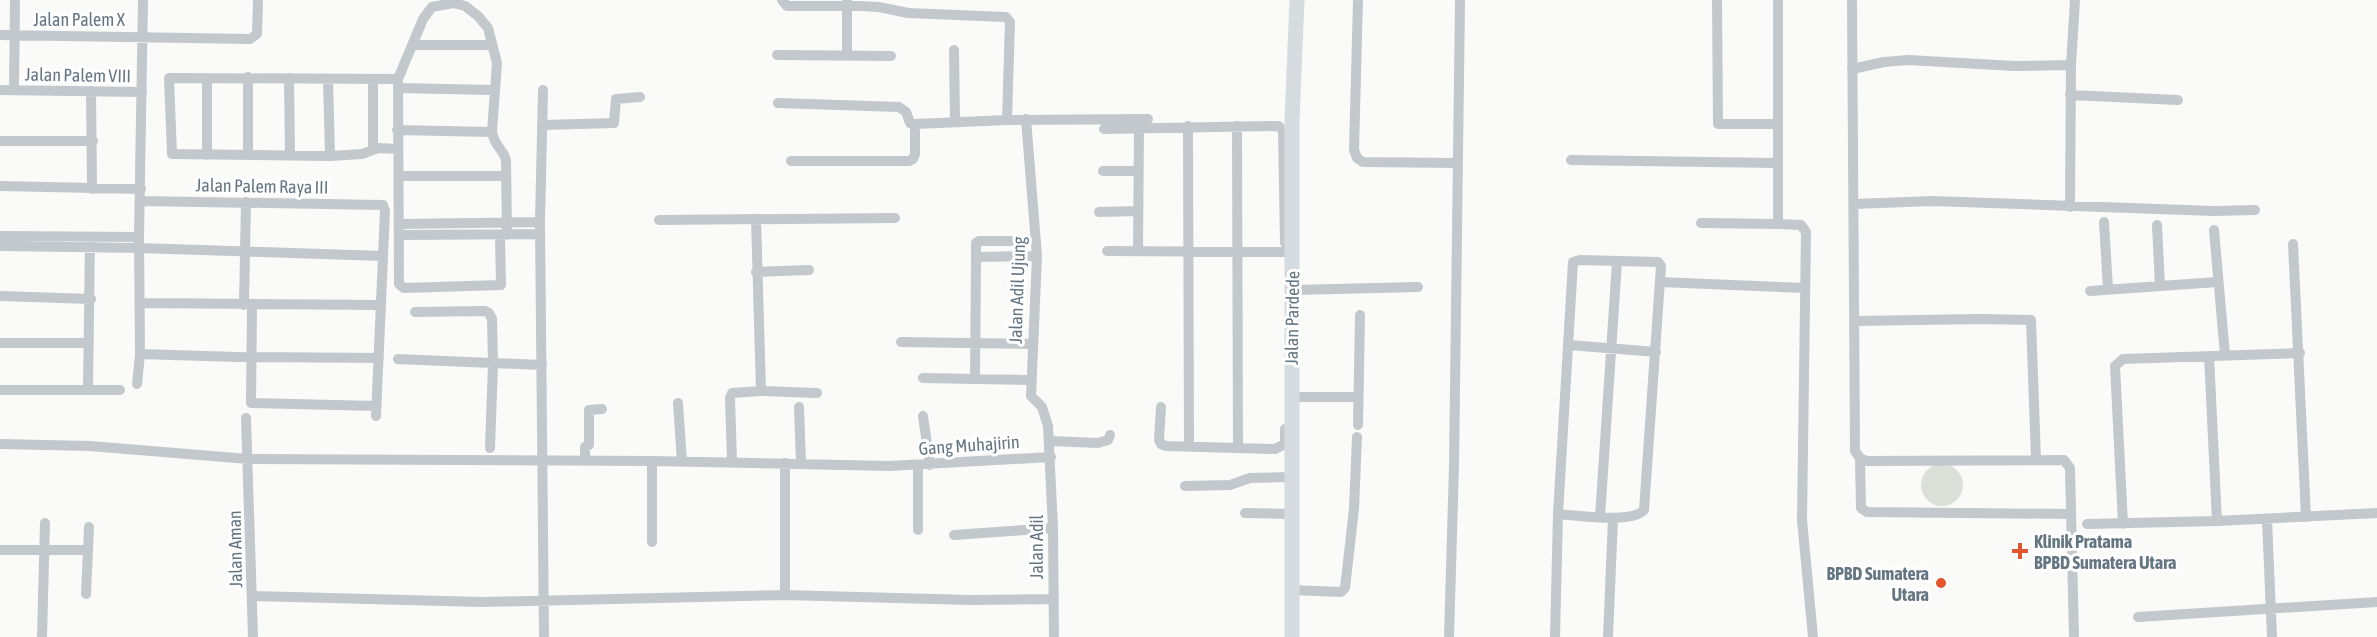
<svg xmlns="http://www.w3.org/2000/svg" width="2377" height="637" font-family="'Asap Condensed',sans-serif">
  <style>
    .green { fill: #dadfd7 }
    .lines { fill: none; stroke-linecap: round; stroke-linejoin: round }
    .street { stroke: #c3c8cc; stroke-width: 10 }
    .secondary { stroke: #d6dbdf; stroke-width: 15 }
    .poi-dot { fill: #e4572e; stroke: #fff; stroke-width: 2 }
    .labels { text-anchor: middle; dominant-baseline: central; stroke-width: 6; stroke-linejoin: round; paint-order: stroke }
    .street-label { font-size: 18px; fill: #657683; stroke: #fff }
    .poi-label { font-size: 18px; font-weight: bold; fill: #657683; stroke: #fff; text-anchor: start }
  </style>
  <rect width="100%" height="100%" fill="#fafaf8"/>
  <path class="green" d="M1921 485a21 21 0 1 1 42 0a21 21 0 1 1-42 0Z"/>
  <g class="lines">
    <path class="street" d="M782,0L787,6H860L879,7L908,13L1006,17L1010,22L1007,120
      M1358,0L1354,150L1357,158L1363,162L1457,163
      M1717,0L1718,124H1778
      M1778,0V224L1801,225L1806,232L1802,520L1813,637
      M1852,0L1855,451L1860,458L1867,461L2064,460L2070,468L2074,637
      M0,35L250,39L257,34L258,0
      M412,45H491
      M954,50L955,122
      M847,54V1
      M777,55L891,56
      M2071,65L2075,0
      M1852,69L1884,62L1908,60L2014,66L2071,65L2070,207
      M289,78L290,154
      M328,79L330,156
      M398,88L493,90
      M0,90L142,92
      M14,90L15,0
      M543,90L540,222L544,637
      M91,91L92,189
      M2070,95L2178,100
      M778,103L899,107L906,112L910,123L915,124
      M1026,119L1037,256L1031,396L1042,407L1048,426L1053,528L1054,637
      M543,125L614,123L616,99L640,97
      M1188,126L1189,447
      M1237,126L1238,448
      M1104,129L1279,126L1283,131L1285,243
      M397,130L492,132C495,148 503,148 506,160L507,235
      M492,132L497,63L488,28L478,16L465,6L453,3L432,7L423,19L398,79L399,284L404,288L501,285L500,235
      M0,141H93
      M373,149V79
      M398,149L378,148L362,154L330,156L172,154L169,78L398,79
      M207,155V78
      M248,155V77
      M1571,160L1777,163
      M791,161H909L913,159L915,154V124L1007,120L1148,119
      M1103,171H1138
      M400,176H506
      M0,186L141,189
      M141,201L383,205L385,211L376,416
      M1854,204L1932,201L2214,211L2255,210
      M1099,212L1138,211
      M659,220L895,218
      M2104,222L2108,289
      M1701,223L1778,224
      M400,224L540,222
      M2157,225L2160,286
      M2214,230L2225,355
      M400,235L540,234
      M0,236L139,237
      M2293,244L2306,517
      M0,246L139,248L383,256
      M1107,251L1293,252
      M1138,251L1139,126
      M976,257V243L979,241H1036
      M756,272L809,270
      M1660,282L1805,288
      M1293,290L1418,287
      M2090,291L2217,282
      M0,296L91,299
      M141,303L381,305
      M244,305L246,202
      M252,305L251,403L376,406
      M415,312L485,311L489,313L492,319L493,364L490,448
      M1855,321L1980,319L2031,320L2036,460
      M901,342L1032,344
      M0,343H89
      M1569,345L1656,352
      M140,354L237,357L379,358
      M2209,356L2217,521
      M398,359L542,365
      M923,378L1030,380
      M975,379L976,257L1037,256
      M137,384L140,354L139,237L143,0
      M88,389L90,237
      M0,390H120
      M761,391L817,393
      M1291,397H1358
      M678,403L682,462
      M799,407L801,463
      M1161,407L1159,440L1161,444L1166,446L1275,449L1285,444V429
      M923,416L930,465
      M246,418L253,637
      M1358,425L1360,315
      M1049,441L1098,443L1108,440L1110,435
      M0,444L90,446L248,459L652,461L890,466L1051,457
      M1860,458L1861,508L1867,512L2071,514
      M585,461V447L589,445V410L602,409
      M652,461V542
      M732,462L730,398L732,393L761,391L756,219
      M785,463V595
      M918,466V530
      M1185,486L1230,485L1250,478L1292,477
      M1245,513L1291,514
      M1600,517L1617,262
      M2267,519L2272,637
      M2087,524L2217,521L2377,513
      M2123,524L2115,366L2123,359L2300,353
      M954,535L1053,528
      M0,550H87
      M1291,590L1341,592L1345,588L1354,509L1357,437
      M86,594L89,527
      M252,596L482,602L785,595L970,600L1053,599
      M2138,617L2377,602
      M42,637L45,523
      M1449,637L1454,466L1460,0
      M1555,637L1558,514L1573,262L1580,260L1658,262L1661,266L1644,510C1632,524 1576,515 1558,514
      M1608,637L1613,518"/>
    <path class="secondary" d="M1292,637V121L1297,0"/>
  </g>
  <g class="poi-dot">
    <path d="M2017 542h6v6h6v6h-6v6h-6v-6h-6v-6h6z"/>
    <circle cx="1941" cy="583" r="6"/>
  </g>
  <g class="labels">
    <g class="street-label">
      <text x="79" y="19">Jalan Palem X</text>
      <text transform="translate(78 75) rotate(1)">Jalan Palem VIII</text>
      <text transform="translate(262 186) rotate(1)">Jalan Palem Raya III</text>
      <text transform="translate(1017 290) rotate(-88)">Jalan Adil Ujung</text>
      <text transform="translate(1292 318) rotate(-89)">Jalan Pardede</text>
      <text transform="translate(969 445) rotate(-4)">Gang Muhajirin</text>
      <text transform="translate(1036 547) rotate(-90)">Jalan Adil</text>
      <text transform="translate(235 549) rotate(-91)">Jalan Aman</text>
    </g>
    <g class="poi-label">
      <text x="2034" y="541">Klinik Pratama<tspan x="2034" dy="21">BPBD Sumatera Utara</tspan></text>
      <text x="1929" y="573" text-anchor="end">BPBD Sumatera<tspan x="1929" dy="21">Utara</tspan></text>
    </g>
  </g>
</svg>
